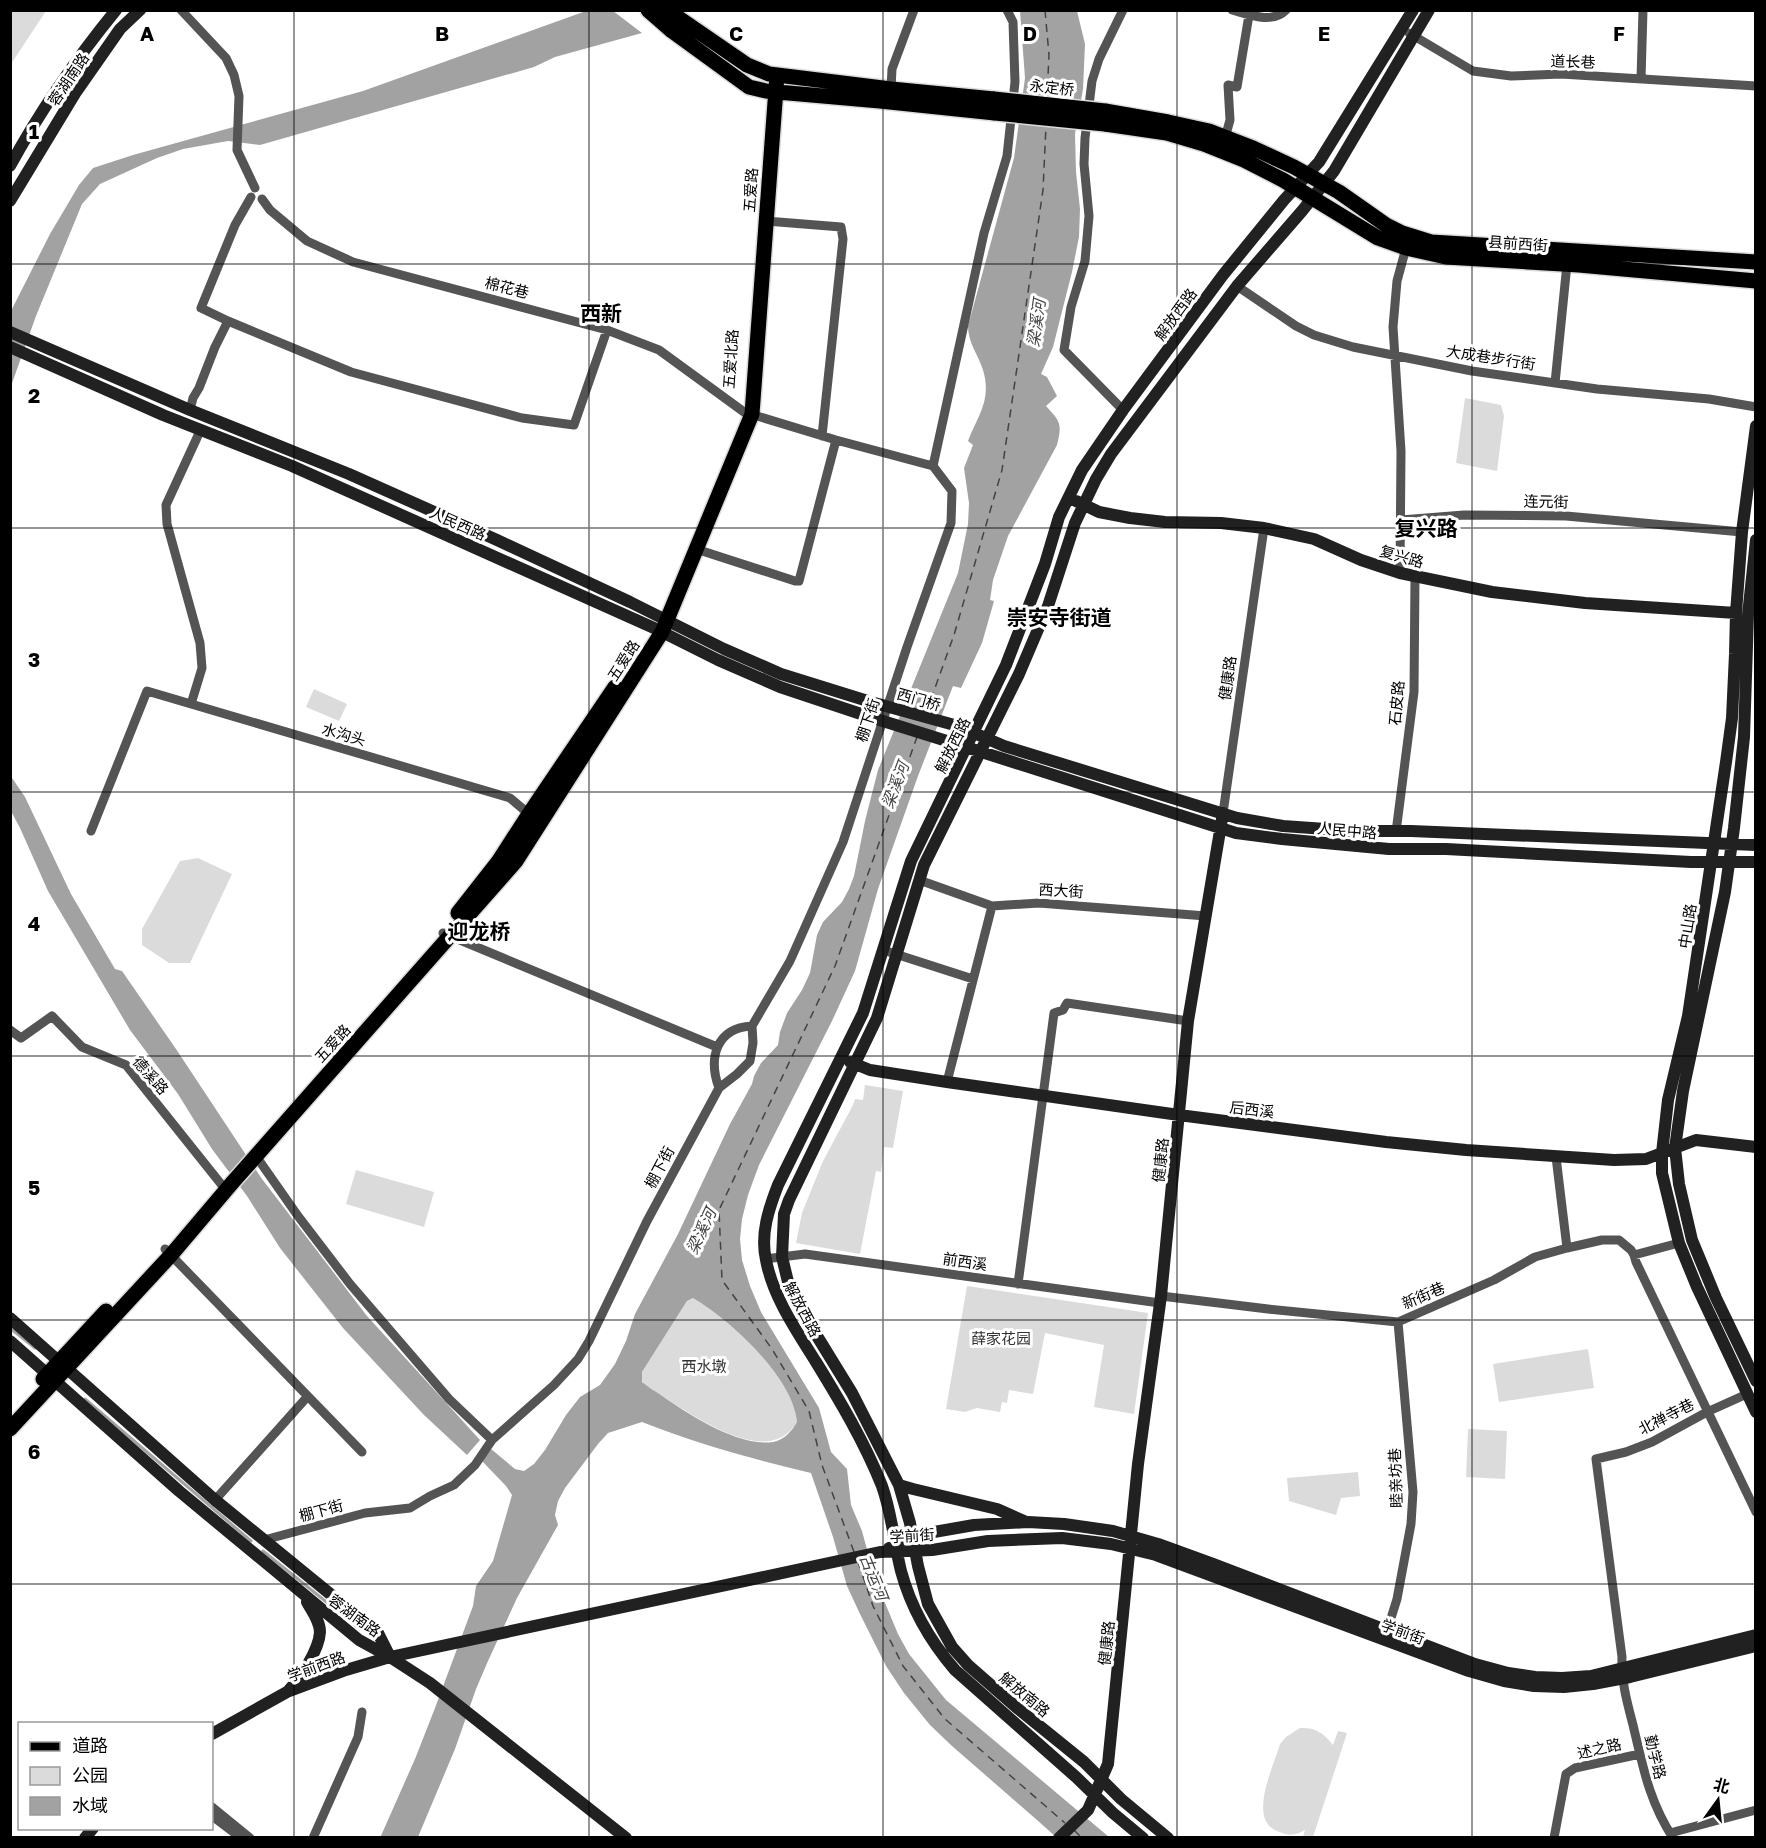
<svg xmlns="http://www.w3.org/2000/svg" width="1766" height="1848" font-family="'Golos Text','Noto Sans SC',sans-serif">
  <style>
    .green { fill: #dbdbdb }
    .water { fill: #a2a2a2; fill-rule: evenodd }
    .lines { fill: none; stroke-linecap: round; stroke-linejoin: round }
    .stream { stroke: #a2a2a2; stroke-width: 3 }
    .ferry { stroke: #434343; stroke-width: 1.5; stroke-dasharray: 8 6; stroke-linecap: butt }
    .primary-casing { stroke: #dbdbdb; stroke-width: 18 }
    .street { stroke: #545454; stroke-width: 9 }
    .secondary { stroke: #212121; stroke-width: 12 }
    .primary { stroke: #000; stroke-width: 15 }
    .primary-bridge-casing { stroke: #dbdbdb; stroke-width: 18; stroke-linecap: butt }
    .secondary-bridge { stroke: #212121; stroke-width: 12 }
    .primary-bridge { stroke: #000; stroke-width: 15 }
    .grid { fill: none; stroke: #000; stroke-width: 1.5; stroke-opacity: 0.55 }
    .labels { text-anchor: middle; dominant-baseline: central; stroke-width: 6; stroke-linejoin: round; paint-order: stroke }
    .street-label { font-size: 15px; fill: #000; stroke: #fff }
    .park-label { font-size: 15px; fill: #323232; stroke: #fff }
    .water-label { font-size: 16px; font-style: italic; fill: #434343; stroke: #fff }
    .district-label { font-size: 21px; font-weight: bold; fill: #000; stroke: #fff }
    .grid-label { font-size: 20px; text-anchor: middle; font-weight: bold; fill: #000; stroke: #fff; stroke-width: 6; stroke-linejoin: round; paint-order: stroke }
  </style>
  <rect width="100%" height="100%" fill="#fff"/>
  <path class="green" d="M11,10L46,11L11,64L10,11Z
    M1465,398L1501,405L1504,416L1497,471L1456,463Z
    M314,689L347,704L339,721L306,707Z
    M198,858L232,874L190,963H169L142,945V929L180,861Z
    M865,1085L903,1091L893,1148L884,1147L881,1172L876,1171L860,1254L796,1243L802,1213L823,1161L853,1105L855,1099L863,1100Z
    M356,1170L434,1192L424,1227L346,1204Z
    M967,1286L1148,1313L1134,1414L1094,1407L1104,1345L1045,1333L1033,1394L1009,1390L1007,1403L1002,1402L1000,1412L977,1408L965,1412L946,1409Z
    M693,1298C730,1320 793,1377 797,1422C766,1475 679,1405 644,1384L641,1379L642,1372L687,1301Z
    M1588,1349L1594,1388L1499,1402L1493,1364Z
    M1468,1429L1507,1431L1505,1479L1466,1477Z
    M1358,1472L1360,1496L1341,1498L1336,1515L1289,1501L1287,1478Z
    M1300,1728C1315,1727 1324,1733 1333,1745L1338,1731L1347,1733L1313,1837H1303L1305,1830C1295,1836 1288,1836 1277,1831C1247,1819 1274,1766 1280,1744L1286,1737Z"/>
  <path class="water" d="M586,11H613L642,33L555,57L534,67L260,145L228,141L183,149L157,158L100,184L82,204L36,316L11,386V311L50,234L79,185L93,168L133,155L363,91Z
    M1020,11H1077L1085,44L1083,89L1075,134L1076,172L1080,209L1079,237L1072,272L1053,347L1041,374L1047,377L1057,396L1046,406C1061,422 1062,424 1057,445L1008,536L993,580L990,600L994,601L982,643L961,688L953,686L918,776L878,889L855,971L832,1021L759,1165L748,1195L742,1219L740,1239L742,1260L750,1286L761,1312L819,1408L831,1452L847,1469L851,1505L862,1531L875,1579L898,1634L909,1654L946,1700L1109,1837H1056L1037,1820L952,1746L930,1725L904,1693L886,1666L860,1614L847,1586L833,1537L811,1473C753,1459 697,1444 642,1422L608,1433L598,1444L565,1488L558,1501L555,1515L558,1525L517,1598L488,1661L476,1689L455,1749L418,1837L380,1838L415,1759L435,1708L473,1606L476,1586L493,1561L512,1495L506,1486L482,1461L491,1449L515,1469L524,1471L534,1464L545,1450L566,1415L580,1397L600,1385L615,1364L626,1341L635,1314L678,1234L730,1124L752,1084L754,1076L761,1063L778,1045L780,1032L787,1013L802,990L810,973L817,935L823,922L842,902L849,889L854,876L865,821L878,770L958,573L968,524L969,503L964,468L973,445L968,441C978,415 992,400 983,370C978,354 968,343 968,326L1014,158L1025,78ZM693,1298C730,1320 793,1377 797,1422C792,1431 784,1440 773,1442C738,1447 688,1414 661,1395C655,1391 648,1387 642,1382V1372L687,1301Z
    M10,775L25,797L71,894L115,969L122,971L176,1049L262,1179L367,1316L480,1440L467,1455L424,1415L343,1328L280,1248L247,1196L212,1149L178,1094L130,1030L48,891L20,828L11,811Z"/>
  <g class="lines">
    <path class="stream" d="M10,1328L35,1348
      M85,1399L251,1541
      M263,1551L360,1629"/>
    <path class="ferry" d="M1045,10L1049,55L1047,97
      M926,713L954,635L1002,470L1043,190L1046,126
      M854,1552L822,1465L809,1411L772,1349L722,1280L719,1210L835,966L917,737
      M858,1562L873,1606L903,1666L945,1719L1065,1823
      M1074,1830L1082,1838"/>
    <g class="primary-casing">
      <path id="primary" d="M648,10L672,31L749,87L766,91L880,101L995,113
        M667,10L747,65L769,74L891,89L994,99
        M1105,111L1168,122L1209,131L1253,148L1294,167L1339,192L1386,225L1402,233L1431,242L1756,262
        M1105,124L1167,133L1204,144L1244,160L1283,180L1378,238L1406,248L1446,257L1579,265L1756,281
        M458,913L498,862L529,814L615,687
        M43,1379L106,1311
        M10,1429L171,1255L232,1183L516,861L662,632L752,414L777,75"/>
    </g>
    <path class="street" d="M181,10L226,58L234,75L239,96L237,150L255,188
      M1232,10C1250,15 1272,24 1286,10
      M1409,33L1473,71L1511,76L1561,74L1756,86
      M1641,79L1643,10
      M891,89L892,69L914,10
      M1225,138L1230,120L1228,85L1237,87L1249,15
      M262,199L270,210L307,241L353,262L607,330L659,350L744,412L836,440L933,466
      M766,221L841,227L843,239L822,436
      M1237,286L1296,326L1314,335L1353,347L1472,371L1597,389L1709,399L1756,407
      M228,321L201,308L235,225L251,197
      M1555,383L1567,264
      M190,410L193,398L199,388L215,347L228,321L351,372L522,418L574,425L607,330
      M1123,410L1064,350L1071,307L1085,261L1089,216L1084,164L1085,138L1092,81L1099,59L1123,10
      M1401,520L1464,515L1566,516L1742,532
      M696,549L795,581H799L836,440
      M1400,573L1401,451L1393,327L1397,281L1406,248
      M191,704L202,668L200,643L167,524L166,505L201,429
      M1223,813L1264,528
      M91,831L147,691L510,798L529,814
      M1396,832L1414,692L1415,576
      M919,880L992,906L1039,903L1206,916
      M443,933L717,1047
      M883,950L973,979
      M10,1030L21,1038L52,1016L82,1047L126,1065L221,1184
      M947,1082L992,906
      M719,1088C708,1058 716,1028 752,1026
      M256,1156L298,1216L350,1284L449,1399L492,1440
      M1556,1157L1567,1248
      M165,1249L362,1452
      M1634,1255L1636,1262L1756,1512
      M765,1259L805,1254L1160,1303
      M1018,1284L1054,1013L1063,1010L1067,1003L1188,1021
      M1161,1296L1268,1309L1398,1322L1494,1280L1535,1257L1567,1248L1602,1240H1619L1631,1250L1634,1255L1679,1243
      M215,1500L308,1396
      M264,1540L365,1513L410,1508L430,1496L454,1485L475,1465L492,1440L554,1385L578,1359L589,1341L647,1221L719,1088L737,1074L750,1061L753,1043L752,1026L790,961L843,842L907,647L951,523L952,491L933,466L984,233L1007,156L1015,82L1013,22L1007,10
      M1387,1631L1397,1599L1411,1524L1413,1492L1398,1322
      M212,1807L250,1838
      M212,1816L241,1838
      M1670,1833L1756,1810
      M313,1838L358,1737L362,1712
      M1554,1838L1566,1774L1575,1768L1640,1754
      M1673,1838C1649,1801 1643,1767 1633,1725C1627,1702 1621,1681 1622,1657L1596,1459L1626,1452L1652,1442L1707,1412L1747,1394"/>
    <path class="secondary" d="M10,166C40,111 76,59 116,10
      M10,201L76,92L120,29L140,10
      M10,332L190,410L349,474L497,540L630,602L724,649L781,674L871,702
      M10,347L163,415L292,466L654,628L718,660L780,687L870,717
      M1756,426L1742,532L1736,613L1735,654L1732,718L1726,762L1688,1016L1668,1100L1662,1153V1173L1679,1243L1697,1287L1756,1412
      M1076,501L1099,512L1130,518L1165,522L1221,523L1264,528L1314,539L1361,560L1400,573L1492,592L1585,603L1736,613
      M1756,540L1748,615L1744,737L1734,828L1725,892L1683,1091L1675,1148L1679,1184L1692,1240L1716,1298L1756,1381
      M958,726L1004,746L1237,818L1283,826L1354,831H1411L1756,845
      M950,742L1236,833L1282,839L1389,849H1446L1691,862H1756
      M850,1062L870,1070L947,1082L1179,1115L1386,1142L1466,1150L1614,1160L1646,1159L1696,1140L1756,1147
      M10,1318L215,1500L378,1633L390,1657
      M10,1341L179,1491L359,1640L390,1657L430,1683L626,1838
      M899,1485L913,1489L997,1509L1024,1521
      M889,1548L928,1533L974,1525L1028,1522L1064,1524L1113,1531L1158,1544L1213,1564L1475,1664L1508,1673L1535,1677L1562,1678L1591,1676L1756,1635
      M289,1690C301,1677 319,1650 320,1632C320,1621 312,1611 307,1602
      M212,1734L287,1692L346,1670L390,1657L880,1552L932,1550L988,1541L1062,1538L1111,1544L1156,1555L1469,1671L1504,1681L1534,1686L1564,1687L1593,1684L1630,1677L1756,1646
      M85,1838L93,1828
      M1059,1838L1088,1810L1108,1764L1138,1464L1161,1296L1188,1021L1223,813
      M1143,1838L1113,1813L1076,1777L955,1670C930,1641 911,1608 901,1571C894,1543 892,1514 882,1486C865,1443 840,1401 816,1362C796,1330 773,1297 766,1260C760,1234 769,1208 778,1185L863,1013L911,861L1006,665L1045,564L1059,517L1082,470L1123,410L1223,275L1284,200L1319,162L1413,10
      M1168,1838L1121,1799L1084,1762L1016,1707L968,1665L952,1647L928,1604L918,1566L910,1523L899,1485L852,1393L801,1310L789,1286L782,1257L784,1214L789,1200L877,1018L924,865L1019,674L1048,606L1075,523L1096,479L1111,454L1237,286L1302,211L1334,171L1429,10"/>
    <use href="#primary" class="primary"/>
    <g class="primary-bridge-casing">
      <path id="primary-bridge" d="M994,99L1105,111
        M995,113L1105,124"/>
    </g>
    <path class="secondary-bridge" d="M871,702L958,726
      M870,717L950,742"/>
    <use href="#primary-bridge" class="primary-bridge"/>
  </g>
  <path class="grid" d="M294,10V1838M589,10V1838M883,10V1838M1177,10V1838M1472,10V1838M10,264H1756M10,528H1756M10,792H1756M10,1056H1756M10,1320H1756M10,1584H1756"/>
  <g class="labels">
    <g class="street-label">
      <text transform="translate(1573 61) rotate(2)">道长巷</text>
      <text transform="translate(68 79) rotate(-56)">蓉湖南路</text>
      <text transform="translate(1052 87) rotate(6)">永定桥</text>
      <text transform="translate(750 190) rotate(-86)">五爱路</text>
      <text transform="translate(1518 243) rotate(4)">县前西街</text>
      <text transform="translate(507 287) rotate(14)">棉花巷</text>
      <text transform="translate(1175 314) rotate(-54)">解放西路</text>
      <text transform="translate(1491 357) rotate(9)">大成巷步行街</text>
      <text transform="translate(730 359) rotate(-86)">五爱北路</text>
      <text transform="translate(1546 501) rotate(1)">连元街</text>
      <text transform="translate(458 523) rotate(24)">人民西路</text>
      <text transform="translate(1402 556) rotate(16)">复兴路</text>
      <text transform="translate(623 660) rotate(-57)">五爱路</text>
      <text transform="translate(1227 678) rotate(-82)">健康路</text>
      <text transform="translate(919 699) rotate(16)">西门桥</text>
      <text transform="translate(1396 703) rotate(-85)">石皮路</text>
      <text transform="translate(867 720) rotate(-72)">棚下街</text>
      <text transform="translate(344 734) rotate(16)">水沟头</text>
      <text transform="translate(952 745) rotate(-64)">解放西路</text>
      <text transform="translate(1347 830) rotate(5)">人民中路</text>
      <text transform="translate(1061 890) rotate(3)">西大街</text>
      <text transform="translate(1687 926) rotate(-81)">中山路</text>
      <text transform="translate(332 1043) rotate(-48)">五爱路</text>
      <text transform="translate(151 1075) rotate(49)">德溪路</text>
      <text transform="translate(1252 1109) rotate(7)">后西溪</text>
      <text transform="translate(1160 1160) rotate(-84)">健康路</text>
      <text transform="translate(659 1167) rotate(-62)">棚下街</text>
      <text transform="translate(965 1261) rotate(8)">前西溪</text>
      <text transform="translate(1423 1295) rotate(-23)">新街巷</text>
      <text transform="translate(803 1309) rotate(62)">解放西路</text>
      <text transform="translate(1666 1416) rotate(-27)">北禅寺巷</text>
      <text transform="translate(1395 1478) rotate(-92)">睦亲坊巷</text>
      <text transform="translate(321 1510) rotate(-15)">棚下街</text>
      <text transform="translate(912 1535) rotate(-3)">学前街</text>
      <text transform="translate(355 1615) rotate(36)">蓉湖南路</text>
      <text transform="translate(1403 1631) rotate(20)">学前街</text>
      <text transform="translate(1106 1643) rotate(-84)">健康路</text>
      <text transform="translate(316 1666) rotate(-20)">学前西路</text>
      <text transform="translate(1025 1694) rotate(40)">解放南路</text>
      <text transform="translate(1599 1748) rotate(-13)">述之路</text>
      <text transform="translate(1656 1757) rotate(76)">勤学路</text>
    </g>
    <g class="park-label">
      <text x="1001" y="1338">薛家花园</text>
      <text x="704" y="1366">西水墩</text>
    </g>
    <g class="water-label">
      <text transform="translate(1036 323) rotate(-82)">梁溪河</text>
      <text transform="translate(895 785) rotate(-69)">梁溪河</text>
      <text transform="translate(701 1231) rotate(-65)">梁溪河</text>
      <text transform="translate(874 1577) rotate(68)">古运河</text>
    </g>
    <g class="district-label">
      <text x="601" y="313">西新</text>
      <text x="1426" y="528">复兴路</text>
      <text x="1059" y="617">崇安寺街道</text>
      <text x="479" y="931">迎龙桥</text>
    </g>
  </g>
  <g class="grid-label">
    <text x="147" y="41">A</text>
    <text x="442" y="41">B</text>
    <text x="736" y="41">C</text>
    <text x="1030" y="41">D</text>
    <text x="1324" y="41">E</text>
    <text x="1619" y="41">F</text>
    <text x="34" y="139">1</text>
    <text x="34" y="403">2</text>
    <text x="34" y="667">3</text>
    <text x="34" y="931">4</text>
    <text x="34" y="1195">5</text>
    <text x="34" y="1459">6</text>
  </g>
  <rect width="1766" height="1848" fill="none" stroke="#000000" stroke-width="24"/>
  <rect x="18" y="1722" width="195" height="108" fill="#ffffff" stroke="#999999" stroke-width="1.5"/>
  <rect x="30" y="1742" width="30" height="9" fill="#000000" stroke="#999999" stroke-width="1.5"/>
  <text x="72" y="1752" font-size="18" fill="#000000">道路</text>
  <rect x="30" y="1767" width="30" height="18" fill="#dbdbdb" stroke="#999999" stroke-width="1.5"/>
  <text x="72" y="1782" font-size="18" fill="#000000">公园</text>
  <rect x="30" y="1797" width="30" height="18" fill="#a2a2a2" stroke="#999999" stroke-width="1.5"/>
  <text x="72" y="1812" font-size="18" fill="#000000">水域</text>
  <g transform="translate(1718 1800) rotate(15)" stroke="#ffffff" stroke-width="4.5" paint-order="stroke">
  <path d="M0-4.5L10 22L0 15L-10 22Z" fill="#000000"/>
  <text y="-9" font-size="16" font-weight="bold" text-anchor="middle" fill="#000000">北</text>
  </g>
</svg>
